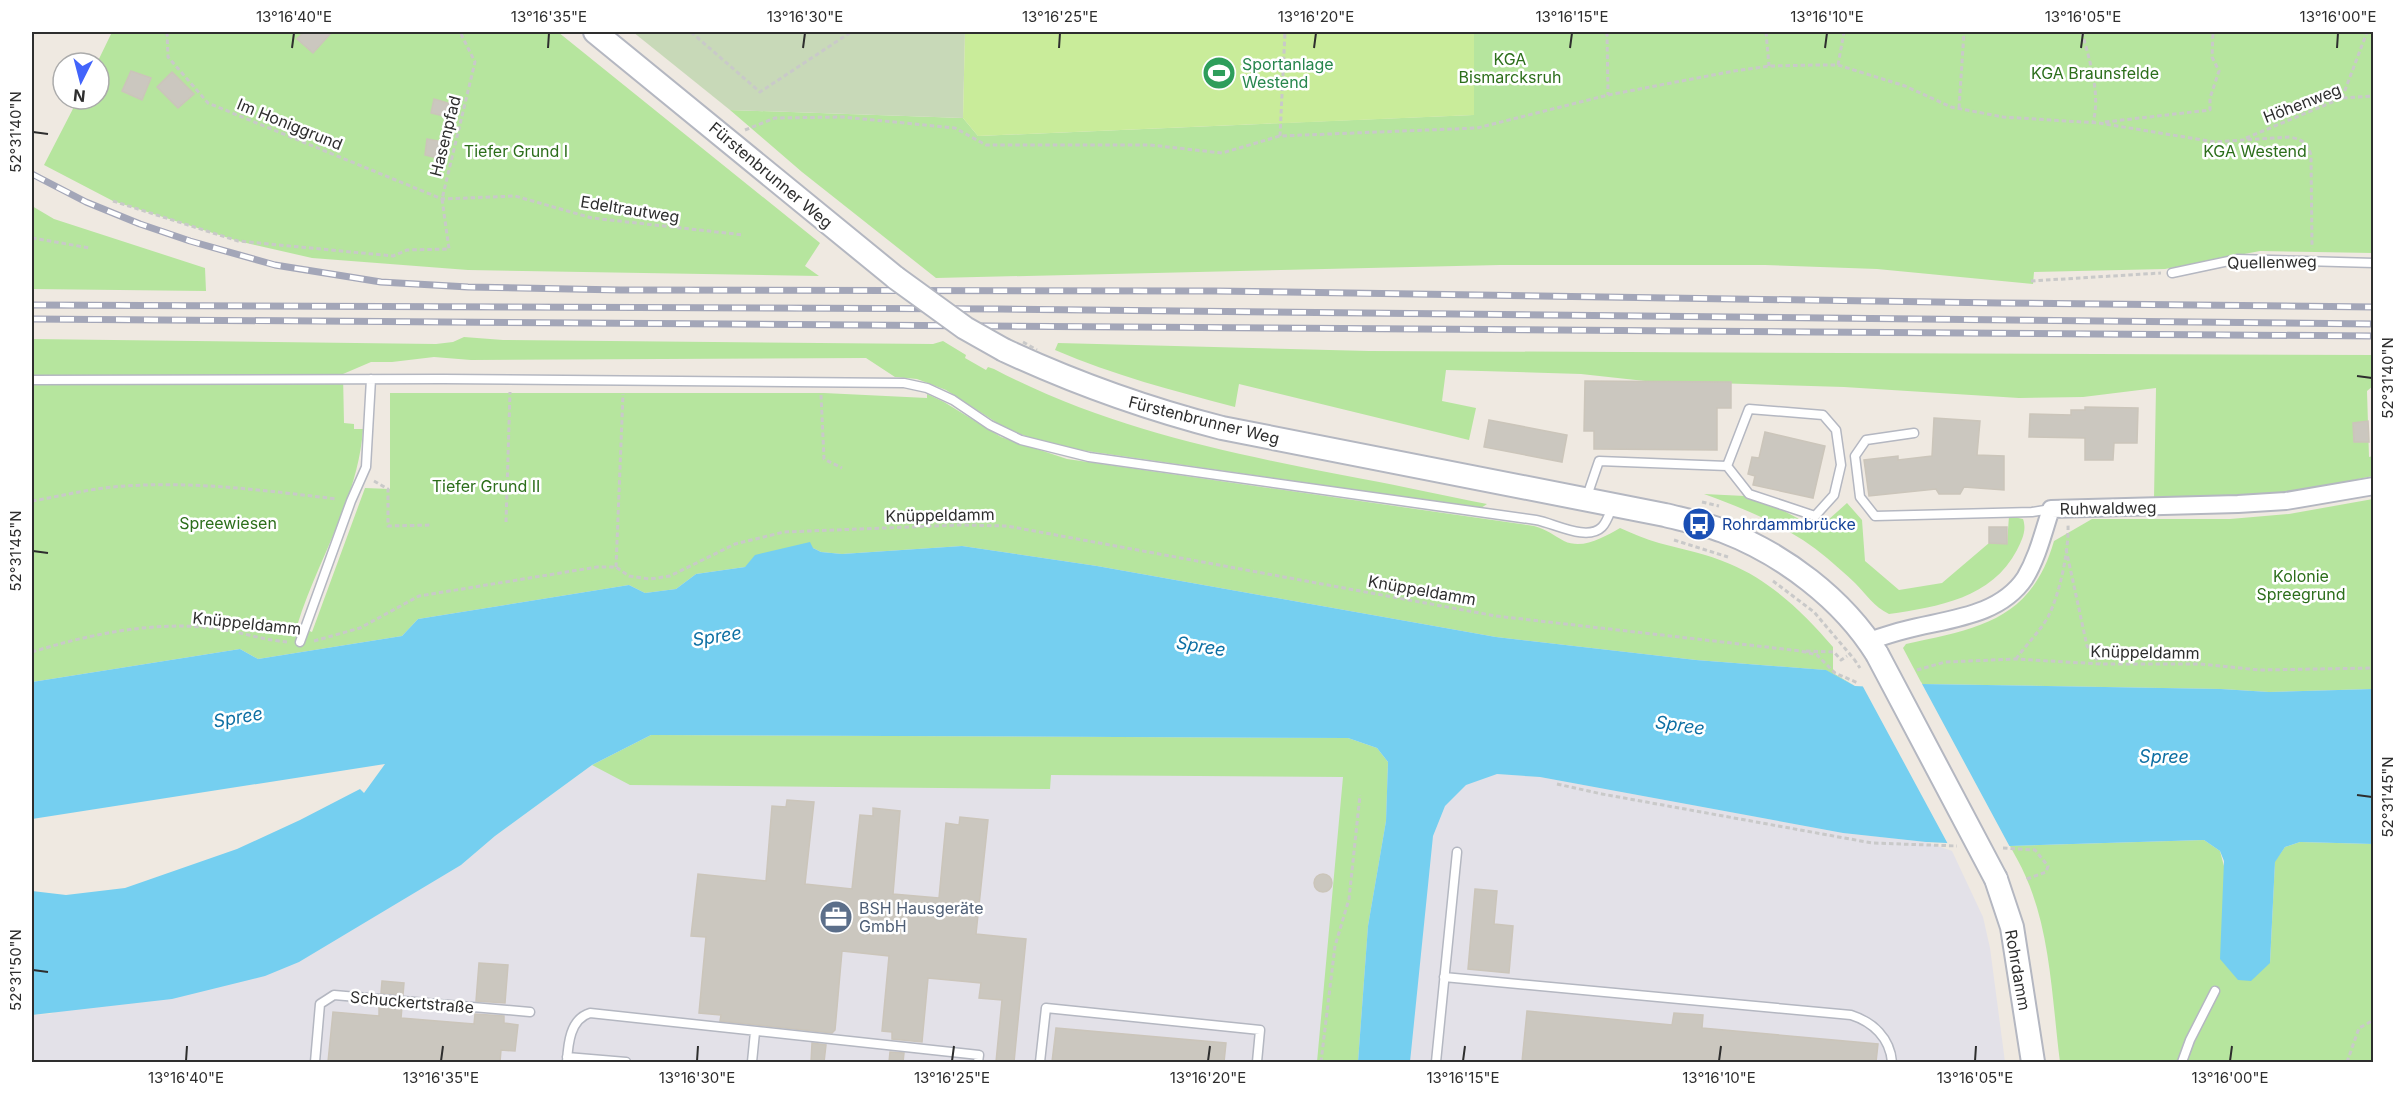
<svg xmlns="http://www.w3.org/2000/svg" width="2405" height="1094" font-family="Inter,sans-serif">
  <style>
    .industrial { fill: #e3e1e8 }
    .green { fill: #b6e59e }
    .cemetery { fill: #c8d9b8 }
    .pitch { fill: #c9ec9a }
    .water { fill: #75cff0 }
    .pier { fill: #efe9e1 }
    .building { fill: #cbc7bf; stroke: #cbc5ba; stroke-width: 1.5 }
    .lines { fill: none; stroke-linecap: round; stroke-linejoin: round }
    .service-casing { stroke: #b4b7c1; stroke-width: 11 }
    .minor-casing { stroke: #b4b7c1; stroke-width: 20 }
    .secondary-casing { stroke: #b4b7c1; stroke-width: 26 }
    .path { stroke: #c9c9c9; stroke-width: 3; stroke-dasharray: 4.5 3; stroke-linecap: butt }
    .service { stroke: #fff; stroke-width: 8 }
    .minor { stroke: #fff; stroke-width: 16 }
    .secondary { stroke: #fff; stroke-width: 22 }
    .rail-casing { stroke: #a3a6b8; stroke-width: 7 }
    .rail { stroke: #fff; stroke-width: 4.5; stroke-dasharray: 14; stroke-linecap: butt }
    .secondary-bridge-casing { stroke: #b4b7c1; stroke-width: 26; stroke-linecap: butt }
    .path-bridge { stroke: #c9c9c9; stroke-width: 3; stroke-dasharray: 4.5 3; stroke-linecap: butt }
    .secondary-bridge { stroke: #fff; stroke-width: 22 }
    .ticks { fill: none; stroke: #2e2e2e; stroke-width: 2 }
    .labels { text-anchor: middle; dominant-baseline: central; stroke-width: 5; stroke-linejoin: round; paint-order: stroke }
    .park-label { font-size: 16px; fill: #2c6e1b; stroke: #fff }
    .leisure-label { font-size: 16px; fill: #27864d; stroke: #fff; text-anchor: start }
    .street-label { font-size: 16px; fill: #2e2e2e; stroke: #fff }
    .transit-label { font-size: 16px; fill: #164399; stroke: #fff; text-anchor: start }
    .service-label { font-size: 16px; fill: #4e5e75; stroke: #fff; text-anchor: start }
    .water-label { font-size: 18px; font-style: italic; fill: #0d6fa3; stroke: #fff }
    .neatline { fill: none; stroke: #2e2e2e; stroke-width: 2 }
    .ticks-label { font-size: 15px; text-anchor: middle; fill: #2e2e2e }
  </style>
  <rect width="100%" height="100%" fill="#efe9e1"/>
  <path class="industrial" d="M592,765L1497,774L1540,777L1843,833L1926,842L1952,851L1983,917L1990,948L2005,1062H32V1015L50,1014L461,865L495,836Z"/>
  <path class="green" d="M112,32H558L820,243L805,266L819,276L468,270L312,258L238,241L113,201L44,165L78,99H99V63H97Z
    M1474,32H2373V253L2260,251L2165,269L2034,272L2033,284L1877,269L1765,265H1500L936,278L802,172L730,110L963,118L978,136L1473,115Z
    M32,206L54,219L205,268L206,291L32,289Z
    M464,337L503,340L933,344L943,341L966,355L965,358L986,370L988,367L994,369C1112,431 1234,454 1363,479C1402,486 1446,496 1487,504L1481,508L1073,449L1036,440L1005,428L946,390L917,379L895,377L866,358L471,360L434,357L392,362H371L343,374L344,423L354,424V429H363C358,500 317,560 297,626L312,632L365,488L390,489V393H824L927,398V394L944,402L1001,437L1067,459L1534,526C1548,530 1553,535 1564,541C1583,550 1604,537 1620,528C1632,533 1645,539 1659,543C1682,549 1707,554 1730,564C1771,581 1805,614 1833,647V673L1855,686L1825,670L1696,660L1496,637L1097,566L962,546L842,554L821,552L813,548L745,567L696,574L676,589L645,593L629,585L418,619L402,636L258,659L240,649L32,682V339L436,344L453,342Z
    M1058,343L1369,351L2373,355V386L2367,391L2369,457L2373,456V476L2293,492L2263,495L2154,498L2156,388L2083,397L2019,398L1844,387L1645,381L1581,374L1446,370L1442,401L1476,408L1469,440L1239,384L1235,407C1174,391 1113,375 1055,350Z
    M1704,494L1745,496L1784,511L1818,529L1847,503L1862,520L1865,561L1899,590L1942,583L1989,543L2007,544L2009,516L2023,519C2027,530 2022,540 2017,550C1992,598 1938,607 1889,614C1874,607 1866,594 1855,583C1846,574 1836,566 1827,558C1791,528 1748,510 1704,494Z
    M2373,499V689L2269,692L2221,689L1922,684L1903,648L1906,644C1978,628 2031,621 2054,541L2092,519H2230L2289,514Z
    M651,735L1348,738L1377,748L1388,762L1386,821L1368,926L1358,1062H1317L1343,777L1051,775L1050,789L630,785L592,765Z
    M2204,840L2220,851L2225,870L2270,963L2275,861L2285,847L2300,842L2373,844V1062H2060C2052,1001 2051,932 2025,875C2021,865 2015,856 2010,846Z"/>
  <path class="cemetery" d="M633,32H965L963,118L730,110Z"/>
  <path class="pitch" d="M965,32H1474V115L978,136L963,118Z"/>
  <path class="water" d="M810,542L813,548L821,552L842,554L962,546L1097,566L1496,637L1696,660L1826,670L1855,686L1916,689L1922,684L2221,689L2269,692L2373,689V844L2300,842L2285,847L2275,862L2270,963L2251,981L2238,980L2220,959L2224,861L2220,851L2204,840L2010,846L1926,842L1843,833L1540,777L1497,774L1466,785L1445,806L1433,836L1410,1062H1358L1368,926L1386,821L1388,762L1377,748L1348,738L651,735L592,765L495,836L461,865L299,962L265,976L172,999L32,1015V891L66,895L125,888L237,849L300,820L360,789L364,793L385,764L32,819V682L240,649L258,659L402,636L418,619L629,585L645,593L676,589L696,574L745,567L755,555Z"/>
  <path class="pier" d="M1921,682L2011,849L1949,846L1861,683L1915,686Z"/>
  <path class="building" d="M304,32H332L313,53L297,39Z
    M131,71L151,78L142,100L122,91Z
    M172,72L194,94L178,108L157,87Z
    M434,99L451,104L448,117L431,113Z
    M427,139L444,142L441,159L425,155Z
    M1585,381L1731,382V408H1717V450L1594,449V431H1584Z
    M2085,407L2138,408L2137,443H2114L2113,460H2085V438L2029,437L2030,414L2071,415V410H2085Z
    M1934,418L1980,421L1977,455L2004,456V490L1964,487L1960,494H1939L1936,489L1869,496L1864,460L1898,456V460L1932,456Z
    M1489,420L1567,435L1562,462L1484,447Z
    M2368,421L2369,442H2354L2353,423Z
    M1765,432L1825,446L1813,498L1753,485L1755,476L1748,474L1752,457L1759,458Z
    M1989,527H2007V544L1989,543Z
    M787,800L814,802L805,884L852,889L860,815L873,816V808L900,811L893,894L939,898L946,823L959,825L960,817L988,820L976,934L1026,939L1014,1062H996L1002,1000L979,998L981,983L928,978L922,1042L892,1039V1032L882,1031L889,956L842,951L835,1030L832,1033L720,1021L721,1015L699,1013L706,937L691,936L698,874L766,881L772,806L786,807Z
    M1314 883a9 9 0 1 1 18 0a9 9 0 1 1-18 0Z
    M1475,889L1497,891L1494,924L1513,926L1509,973L1468,969Z
    M479,963L508,965L505,1003L476,1001Z
    M382,981L404,983L403,995L381,993Z
    M379,1005L402,1007L401,1018L474,1024L475,1014L504,1016V1023L518,1025L515,1051L501,1050L500,1062H328L333,1012L379,1016Z
    M1527,1011L1672,1025L1674,1013L1703,1015L1702,1028L1878,1044L1876,1062H1522Z
    M1056,1028L1226,1043L1224,1062H1052Z
    M812,1043L826,1045L824,1062H811Z
    M890,1052L904,1053L903,1062H889Z"/>
  <g class="lines">
    <g class="service-casing">
      <path id="service" d="M2172,273L2238,259L2374,263
        M32,380L443,379L904,383L927,388L953,400L990,425L1021,440L1089,457L1536,520C1554,523 1587,542 1602,527C1607,522 1610,512 1613,505
        M1914,433L1866,440L1855,456L1860,497L1875,516L2032,512L2051,509
        M1586,499L1599,461L1727,466L1749,409L1823,415L1836,430L1841,465L1834,495L1815,516L1749,494L1727,466
        M300,642L351,501L366,467L371,379
        M1444,977L1851,1015C1873,1022 1890,1038 1892,1062
        M567,1057L626,1062
        M315,1062L320,1004L334,995L530,1012
        M567,1062C568,1044 570,1019 590,1013L979,1055L978,1062
        M752,1062L755,1032
        M1040,1062L1046,1008L1260,1030L1257,1062
        M1436,1062L1457,852
        M2182,1062L2190,1040L2215,991"/>
    </g>
    <g class="minor-casing">
      <path id="minor" d="M1869,641C1881,637 1893,633 1905,630C1946,619 1999,617 2025,578C2038,556 2043,533 2051,509L2238,504L2286,501L2374,486"/>
    </g>
    <g class="secondary-casing">
      <path id="secondary" d="M595,32L896,278
        M1004,350C1077,384 1144,408 1222,428L1665,515C1685,520 1705,524 1723,531C1783,554 1843,599 1877,654
        M1996,879L2012,927L2033,1062"/>
    </g>
    <path class="path" d="M167,32L168,57L208,103L442,199L515,196L592,218L744,235
      M691,32L760,92L851,32
      M1607,32L1608,95
      M1766,32L1769,66
      M2082,32C2089,59 2101,94 2093,122
      M1838,65L1844,32
      M2342,98L2367,32
      M1959,108L1964,32
      M2105,122L2210,110V98L2219,71L2212,57L2213,32
      M745,130L775,118L843,117L955,128L986,145H1150L1222,153L1280,136L1477,128L1608,95L1734,71L1770,66L1817,65H1838L1905,86L1951,107L2003,117L2099,123L2215,142L2290,137C2303,140 2308,143 2311,156L2312,248
      M1280,136L1285,32
      M2246,138L2342,98L2374,96
      M113,201L238,241L393,256L407,250L449,249L442,199L475,62L460,32
      M32,238L90,248
      M2031,281L2161,273
      M821,395L824,459L842,468
      M374,481L388,489V526L432,525
      M32,501C56,497 80,491 104,488C182,479 260,490 337,499
      M1702,502L1719,506
      M1753,520L1766,526
      M506,522L510,392
      M1674,540L1728,557
      M2066,549L2087,646L2100,664
      M616,567L623,394
      M1773,581L1814,612L1854,659
      M314,641L360,628L419,596L597,567H616L629,576L650,579L670,576L735,544L784,532L960,525L1007,526L1496,616L1801,651L1817,655L1835,673L1858,683
      M1806,651L1834,652L1841,660L1847,656
      M32,652C90,634 153,621 214,628C238,631 262,640 287,642
      M2016,659C2026,645 2040,631 2048,617C2060,593 2069,551 2068,524
      M1917,670L1945,662L2016,659L2100,664H2200L2259,670L2374,668
      M1557,784L1602,794L1872,843L1957,846
      M2003,848L2035,850L2048,866L2046,872L2024,880
      M1321,1062L1335,946L1349,899L1360,795
      M2347,1062L2359,1028L2374,1020"/>
    <use href="#service" class="service"/>
    <use href="#minor" class="minor"/>
    <use href="#secondary" class="secondary"/>
    <g class="rail-casing">
      <path id="rail" d="M32,174L86,202L140,224L190,241L275,265L381,282L468,287L620,290L1215,291L1999,303L2374,307
        M32,305L1000,309L2374,324
        M32,319L2374,336"/>
    </g>
    <use href="#rail" class="rail"/>
    <g class="secondary-bridge-casing">
      <path id="secondary-bridge" d="M896,278L965,328L1004,350
        M1877,654L1996,879"/>
    </g>
    <path class="path-bridge" d="M1023,342L1037,350
      M1854,659L1860,668"/>
    <use href="#secondary-bridge" class="secondary-bridge"/>
  </g>
  <path class="ticks" d="M292,48L294,33M548,48L549,33M803,48L805,33M1059,48L1060,33M1314,48L1316,33M1570,48L1572,33M1825,48L1827,33M2081,48L2083,33M2337,48L2338,33M33,132L48,134M2357,376L2372,378M33,551L48,553M2357,795L2372,797M33,970L48,972M186,1061L187,1046M441,1061L443,1046M697,1061L698,1046M952,1061L954,1046M1208,1061L1210,1046M1463,1061L1465,1046M1719,1061L1721,1046M1975,1061L1976,1046M2230,1061L2232,1046"/>
  <defs>
    <g id="stadium-disc" transform="scale(1.725)"><circle r="9.5" fill="#2e9e5b" stroke="#fff"/><path d="M0-5a6.5 5 0 1 0 0 10a6.5 5 0 1 0 0-10ZM-3.5-1.8h7v3.6h-7Z" fill="#fff"/></g>
    <g id="bus-disc" transform="scale(1.725)"><circle r="9.5" fill="#1a4fb4" stroke="#fff"/><path d="M-5-6H5V4H4V6H2V4H-2V6H-4V4H-5ZM-3.5-4V0h7V-4ZM-3.5 1.2v1.5H-2V1.2ZM2 1.2v1.5H3.5V1.2Z" fill="#fff"/></g>
    <g id="office-disc" transform="scale(1.725)"><circle r="9.5" fill="#5c6f8a" stroke="#fff"/><path d="M-6-3h4V-5.5h4V-3h4V5H-6ZM-1-4.5V-3h2v-1.5ZM-6 0V1H6V0Z" fill="#fff"/></g>
  </defs>
  <g fill-rule="evenodd">
    <use href="#stadium-disc" x="1219" y="73"/>
    <use href="#bus-disc" x="1699" y="524"/>
    <use href="#office-disc" x="836" y="917"/>
  </g>
  <g class="labels">
    <g class="park-label">
      <text x="1510" y="59">KGA<tspan x="1510" dy="18">Bismarcksruh</tspan></text>
      <text x="2095" y="73">KGA Braunsfelde</text>
      <text x="516" y="151">Tiefer Grund I</text>
      <text x="2255" y="151">KGA Westend</text>
      <text x="486" y="486">Tiefer Grund II</text>
      <text x="228" y="523">Spreewiesen</text>
      <text x="2301" y="576">Kolonie<tspan x="2301" dy="18">Spreegrund</tspan></text>
    </g>
    <g class="leisure-label">
      <text x="1242" y="64">Sportanlage<tspan x="1242" dy="18">Westend</tspan></text>
    </g>
    <g class="street-label">
      <text transform="translate(2302 103) rotate(-21)">Höhenweg</text>
      <text transform="translate(290 124) rotate(22)">Im Honiggrund</text>
      <text transform="translate(445 136) rotate(-76)">Hasenpfad</text>
      <text transform="translate(771 175) rotate(40)">Fürstenbrunner Weg</text>
      <text transform="translate(630 209) rotate(9)">Edeltrautweg</text>
      <text transform="translate(2272 262) rotate(-1)">Quellenweg</text>
      <text transform="translate(1204 420) rotate(14)">Fürstenbrunner Weg</text>
      <text transform="translate(2108 508) rotate(-1)">Ruhwaldweg</text>
      <text transform="translate(940 515) rotate(-1)">Knüppeldamm</text>
      <text transform="translate(1422 590) rotate(10)">Knüppeldamm</text>
      <text transform="translate(247 623) rotate(6)">Knüppeldamm</text>
      <text transform="translate(2145 652) rotate(1)">Knüppeldamm</text>
      <text transform="translate(2018 970) rotate(80)">Rohrdamm</text>
      <text transform="translate(412 1002) rotate(5)">Schuckertstraße</text>
    </g>
    <g class="transit-label">
      <text x="1722" y="524">Rohrdammbrücke</text>
    </g>
    <g class="service-label">
      <text x="859" y="908">BSH Hausgeräte<tspan x="859" dy="18">GmbH</tspan></text>
    </g>
    <g class="water-label">
      <text transform="translate(717 636) rotate(-9)">Spree</text>
      <text transform="translate(1201 646) rotate(9)">Spree</text>
      <text transform="translate(238 717) rotate(-10)">Spree</text>
      <text transform="translate(1680 725) rotate(8)">Spree</text>
      <text x="2164" y="756">Spree</text>
    </g>
  </g>
  <rect width="2405" height="1094" fill="none" stroke="#ffffff" stroke-width="66"/>
  <g transform="translate(81 81) rotate(186)"><circle r="28" fill="#ffffff" stroke="#ababab" stroke-width="1.5"/>
  <path d="M0-4.5L10 22L0 15L-10 22Z" fill="#4264fb"/>
  <text y="-9" font-size="16" font-weight="bold" text-anchor="middle" fill="#2e2e2e">N</text>
  </g>
  <rect x="33" y="33" width="2339" height="1028" class="neatline"/>
  <g class="ticks-label">
    <text x="294" y="22">13°16'40"E</text>
    <text x="549" y="22">13°16'35"E</text>
    <text x="805" y="22">13°16'30"E</text>
    <text x="1060" y="22">13°16'25"E</text>
    <text x="1316" y="22">13°16'20"E</text>
    <text x="1572" y="22">13°16'15"E</text>
    <text x="1827" y="22">13°16'10"E</text>
    <text x="2083" y="22">13°16'05"E</text>
    <text x="2338" y="22">13°16'00"E</text>
    <text transform="translate(16 132) rotate(-90)" y="5">52°31'40"N</text>
    <text transform="translate(2388 378) rotate(-90)" y="5">52°31'40"N</text>
    <text transform="translate(16 551) rotate(-90)" y="5">52°31'45"N</text>
    <text transform="translate(2388 797) rotate(-90)" y="5">52°31'45"N</text>
    <text transform="translate(16 970) rotate(-90)" y="5">52°31'50"N</text>
    <text x="186" y="1083">13°16'40"E</text>
    <text x="441" y="1083">13°16'35"E</text>
    <text x="697" y="1083">13°16'30"E</text>
    <text x="952" y="1083">13°16'25"E</text>
    <text x="1208" y="1083">13°16'20"E</text>
    <text x="1463" y="1083">13°16'15"E</text>
    <text x="1719" y="1083">13°16'10"E</text>
    <text x="1975" y="1083">13°16'05"E</text>
    <text x="2230" y="1083">13°16'00"E</text>
  </g>
</svg>
